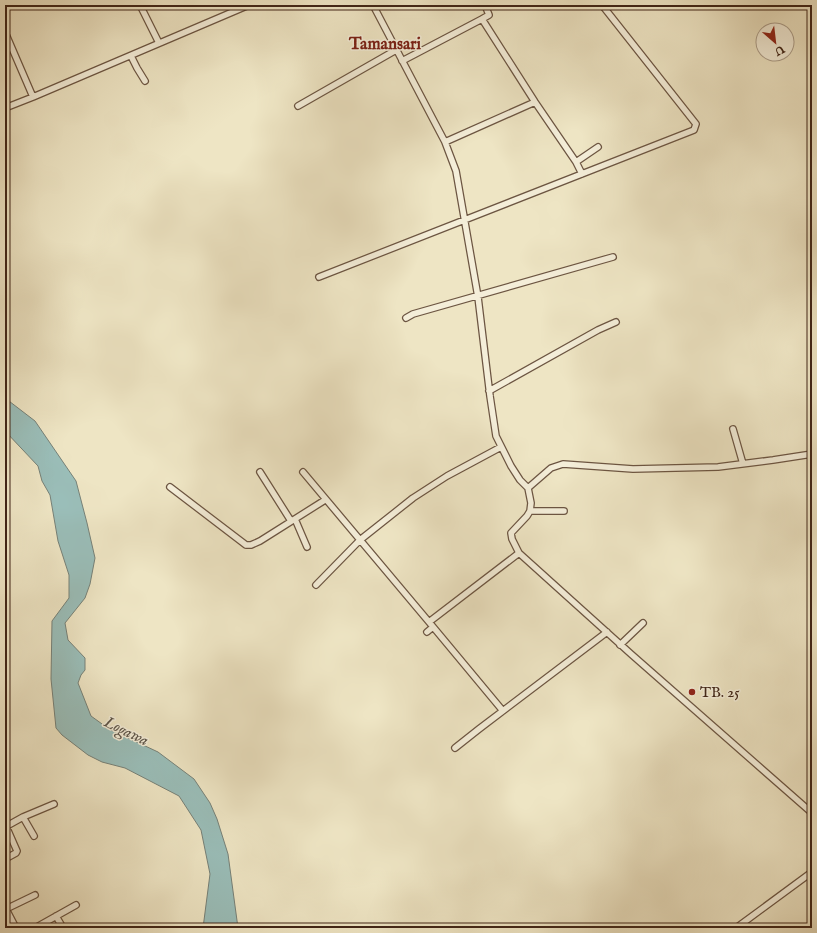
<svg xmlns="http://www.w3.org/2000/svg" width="817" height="933" font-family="'IM FELL English',serif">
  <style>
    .water { fill: #9abeb9; stroke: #768178 }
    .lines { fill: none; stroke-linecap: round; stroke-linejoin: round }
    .minor-casing { stroke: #6c5542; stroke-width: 8 }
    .minor { stroke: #f4eed9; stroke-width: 5.5 }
    .poi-dot { fill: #8f2418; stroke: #f4eed9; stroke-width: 1.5 }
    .labels { text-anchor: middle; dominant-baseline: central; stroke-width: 3; stroke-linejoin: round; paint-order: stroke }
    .poi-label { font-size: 15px; fill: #402517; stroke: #f4eed9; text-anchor: start }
    .water-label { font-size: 16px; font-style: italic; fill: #5b5348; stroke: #f4eed9 }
    .quarter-label { font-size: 17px; font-weight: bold; fill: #7a1f14; stroke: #f4eed9 }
  </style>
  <rect width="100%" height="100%" fill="#eee5c4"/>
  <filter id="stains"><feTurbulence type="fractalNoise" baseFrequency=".005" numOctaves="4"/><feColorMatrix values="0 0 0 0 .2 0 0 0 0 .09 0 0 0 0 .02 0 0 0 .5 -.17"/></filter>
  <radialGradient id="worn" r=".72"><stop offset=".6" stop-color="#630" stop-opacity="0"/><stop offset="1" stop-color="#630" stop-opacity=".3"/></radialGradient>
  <path class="water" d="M5,398L35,421L76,481L87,523L95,558L90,584L85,598L65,623L68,640L85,658V670L81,675L78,683L91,716L109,729L158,752L194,779L210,803L217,819L228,854L238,928H203L210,874L201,830L179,796L125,768L102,762L88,755L62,735L56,728L51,679L52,621L69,598V575L58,541L50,495L42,481L38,466L5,431Z"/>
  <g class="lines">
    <g class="minor-casing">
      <path id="minor" d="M140,5L159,43
        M373,5L445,142L456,171L478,297L490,396L496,436L511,466L520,480L528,488L531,503L530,511L527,516L511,533L512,539L519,553L631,654L812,813
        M482,19L489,15L485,5
        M5,32L33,97L249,5
        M131,56L137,68L145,81
        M402,61L482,19L535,102L576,162L582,174
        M298,106L396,50
        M5,108L33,97
        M445,142L535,102
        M576,162L598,147
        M319,277L694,130L696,124L602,5
        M406,318L413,314L613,257
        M489,391L598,330L616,322
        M733,429L743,464
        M260,472L291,521
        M303,472L429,622L519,553
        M170,487L246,545H251L260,541L325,500
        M528,488L551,468L563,464L633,469L718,467L773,460L812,454
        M530,511H564
        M295,519L307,547
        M316,585L360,540L413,498L447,476L501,447
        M429,622L503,711
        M427,632L433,627
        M620,645L643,623
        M455,748L479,729L607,632
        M23,817L54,804
        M5,827L23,817L34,836
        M5,859L16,853L17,851L6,826
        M5,907L16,928
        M6,909L35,895
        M56,916L63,928
        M35,928L76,905
        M736,928L812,872"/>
    </g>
    <use href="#minor" class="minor"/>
  </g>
  <circle class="poi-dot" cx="692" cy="692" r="4"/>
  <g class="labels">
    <g class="poi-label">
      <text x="700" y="692">TB. 25</text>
    </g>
    <g class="water-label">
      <text transform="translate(126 732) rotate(26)">Logawa</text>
    </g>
    <g class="quarter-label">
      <text x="385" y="44">Tamansari</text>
    </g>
  </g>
  <rect width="817" height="933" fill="none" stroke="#eee5c4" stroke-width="20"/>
  <rect x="6" y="6" width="805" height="921" fill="none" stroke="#402517" stroke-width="2"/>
  <rect x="10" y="10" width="797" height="913" fill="none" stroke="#402517"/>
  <g transform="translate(775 42) rotate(152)"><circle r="19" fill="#f4eed9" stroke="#ac9e8b"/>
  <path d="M0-3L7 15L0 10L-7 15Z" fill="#8f2418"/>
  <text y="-6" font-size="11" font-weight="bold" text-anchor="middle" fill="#402517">U</text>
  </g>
  <rect width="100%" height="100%" filter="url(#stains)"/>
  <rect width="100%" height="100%" fill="url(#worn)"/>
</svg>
